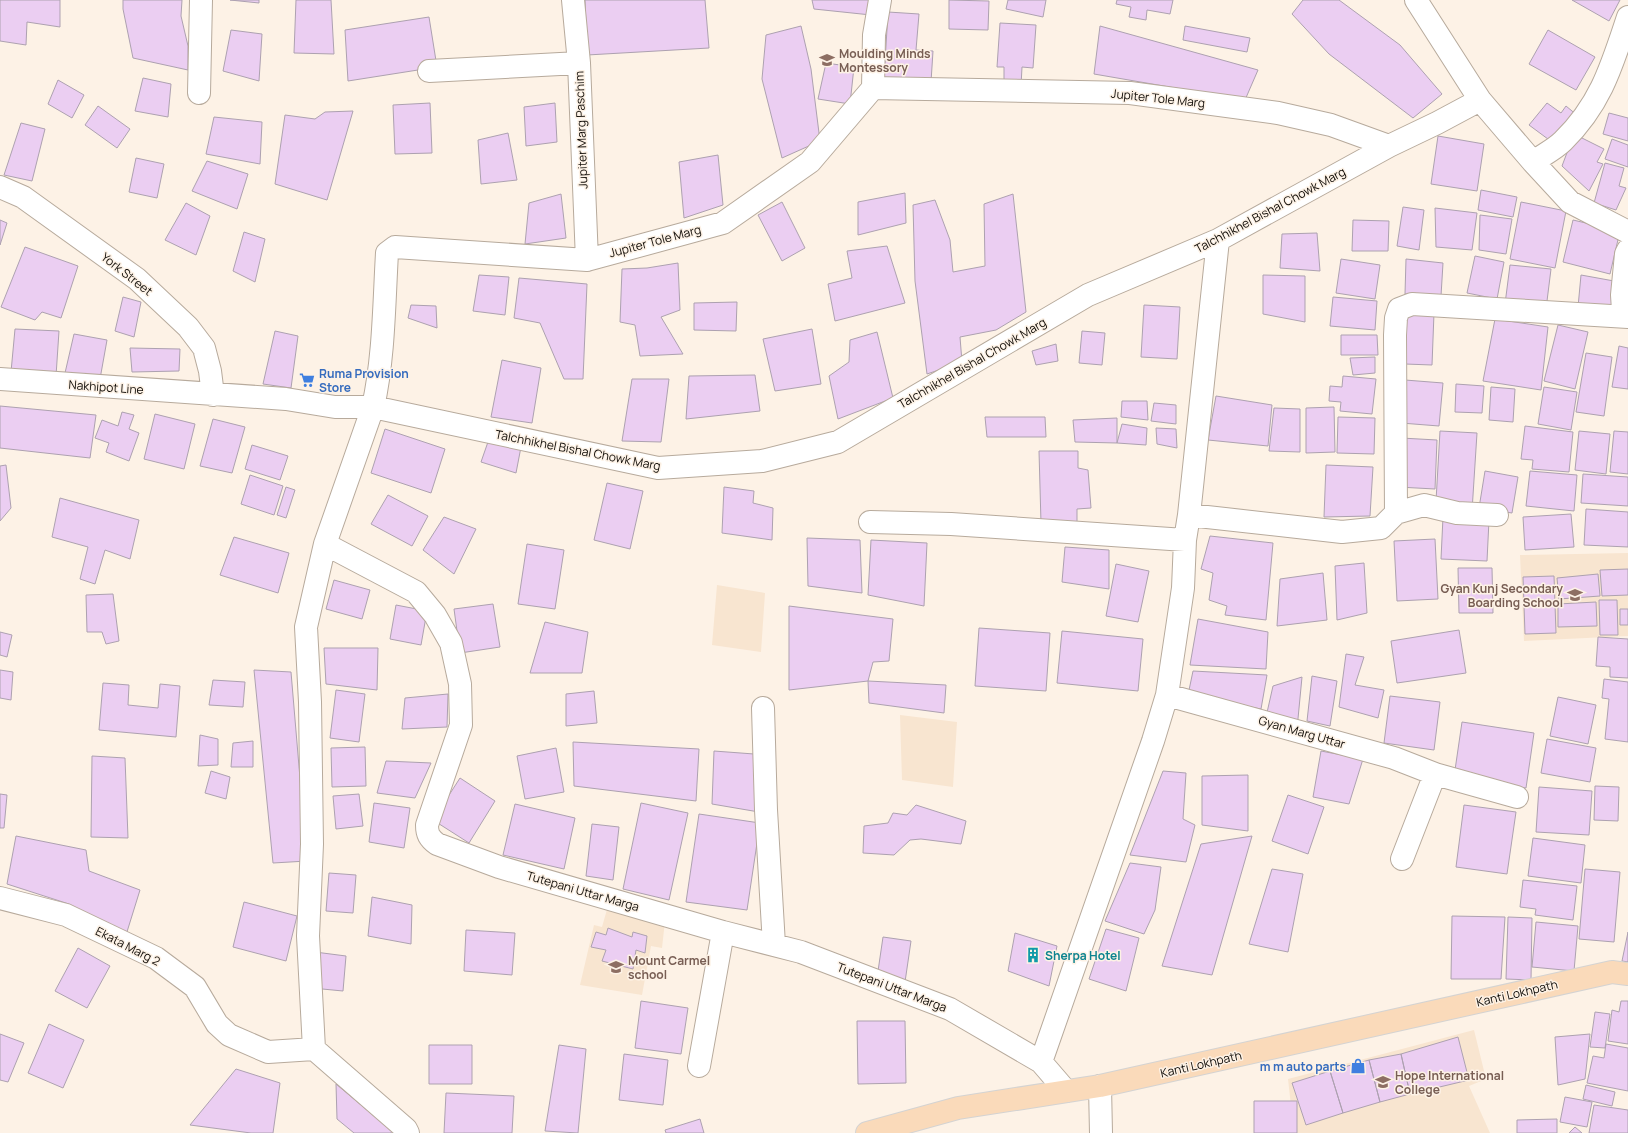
<svg xmlns="http://www.w3.org/2000/svg" width="1628" height="1133" font-family="Manrope,sans-serif">
  <style>
    .built { fill: #f8e5d0 }
    .building { fill: #ebcef2; stroke: #ada1b0 }
    .lines { fill: none; stroke-linecap: round; stroke-linejoin: round }
    .minor-casing { stroke: #b7aa9c; stroke-width: 24 }
    .primary-casing { stroke: #d4d3d2; stroke-width: 24 }
    .minor { stroke: #fff; stroke-width: 22 }
    .primary { stroke: #fadaba; stroke-width: 22 }
    .labels { text-anchor: middle; dominant-baseline: central; stroke-width: 3; stroke-linejoin: round; paint-order: stroke }
    .education-label { font-size: 12px; font-weight: bold; fill: #785e54; stroke: #fdf2e6; text-anchor: start }
    .street-label { font-size: 12px; fill: #100c07; stroke: #fdf2e6 }
    .shop-label { font-size: 12px; font-weight: bold; fill: #366cbe; stroke: #fdf2e6; text-anchor: start }
    .culture-label { font-size: 12px; font-weight: bold; fill: #0d838f; stroke: #fdf2e6; text-anchor: start }
  </style>
  <rect width="100%" height="100%" fill="#fdf2e6"/>
  <path class="built" d="M1628,553V636L1524,641L1520,555Z
    M717,585L765,593L761,652L712,645Z
    M900,715L957,722L953,787L902,780Z
    M608,906L665,921L662,948L651,946L642,995L580,985L594,925L602,927Z
    M1474,1030L1486,1079L1469,1086L1490,1133H1294L1288,1079Z"/>
  <path class="building" d="M0,0H60V27L27,22L26,45L0,41Z
    M123,0H182L181,16L188,46V70L133,58L123,9Z
    M230,0H259V3Z
    M296,0H331L334,54L294,53Z
    M585,0H705L709,48L587,55Z
    M812,0H873L871,15L814,9Z
    M949,0L989,1L988,30L949,29Z
    M1008,0H1046L1043,17L1006,9Z
    M1117,0H1173L1170,14L1147,10L1146,20L1129,17L1131,7L1116,4Z
    M1303,0H1339L1400,45L1442,94L1413,118L1329,54L1292,14Z
    M1572,0H1620L1609,21Z
    M888,12L919,14L916,50L933,51L931,82L884,79Z
    M429,17L437,67L348,81L345,30Z
    M1000,23L1036,25L1033,68L1022,67L1021,86L1004,84V67H997Z
    M801,26L811,69L820,141L782,158L762,79L766,35Z
    M1100,26L1258,70L1245,100L1094,74Z
    M1185,26L1250,38L1247,52L1183,40Z
    M231,30L262,34L259,81L223,71Z
    M1548,30L1595,57L1576,90L1529,64Z
    M826,63L854,67L850,104L818,99Z
    M143,78L171,84L168,117L135,111Z
    M58,80L84,95L72,118L48,104Z
    M430,103L432,153L395,154L393,105Z
    M555,103L557,142L526,146L524,107Z
    M1547,103L1561,113L1566,106L1578,116L1556,145L1529,125Z
    M98,106L130,129L117,148L85,125Z
    M353,111L327,200L275,184L285,115L315,119L325,112Z
    M1609,113L1628,118V141L1603,134Z
    M214,117L262,122L260,164L206,154Z
    M21,123L45,129L32,181L4,175Z
    M508,133L517,180L481,184L478,140Z
    M1574,134L1604,149L1597,162L1603,164L1589,191L1562,166Z
    M1438,136L1484,144L1477,191L1431,184Z
    M1612,139L1628,145V167L1605,159Z
    M718,155L723,205L684,218L679,162Z
    M136,158L164,164L157,198L129,192Z
    M207,161L248,174L237,209L192,191Z
    M1605,163L1624,168L1619,186L1626,188L1616,210L1594,203Z
    M1481,190L1517,197L1513,217L1478,210Z
    M905,193L906,223L858,235V202Z
    M561,194L566,238L525,244L529,203Z
    M1013,194L1026,312L996,330L960,337L962,362L927,374L915,281L913,205L935,200L950,240L953,272L985,266L984,204Z
    M782,202L805,248L782,261L758,215Z
    M1521,202L1566,211L1555,268L1510,259Z
    M186,203L210,216L196,255L165,240Z
    M1403,207L1424,210L1419,250L1397,246Z
    M1435,208L1477,213L1472,250L1436,247Z
    M1480,215L1512,219L1506,254L1479,250Z
    M0,220L7,223L0,245Z
    M1353,220L1389,221L1388,251H1352Z
    M1573,220L1620,231L1610,274L1563,262Z
    M244,232L265,239L255,282L233,271Z
    M1317,233L1320,271L1280,268L1282,234Z
    M887,246L905,303L835,321L828,284L852,278L847,251Z
    M25,247L78,266L61,318L42,312L35,320L1,307Z
    M1475,256L1504,262L1497,299L1467,293Z
    M1341,259L1380,265L1375,299L1336,293Z
    M1406,259L1443,263L1441,296L1405,294Z
    M678,263L680,310L661,317L683,354L640,356L635,325L620,322L622,269L647,268Z
    M1510,265L1551,269L1546,309L1505,304Z
    M479,275L509,277L505,315L473,311Z
    M1263,275L1305,276V322L1263,314Z
    M1581,275L1614,281L1612,309L1578,307Z
    M519,278L587,284L583,379H564L540,323L514,318Z
    M123,297L141,302L134,337L115,331Z
    M1333,297L1377,301L1375,330L1330,326Z
    M737,302L736,331L694,330V303Z
    M411,305L436,306L437,328L408,318Z
    M1144,305L1180,307L1177,359L1141,357Z
    M1406,312L1434,313L1432,365L1405,364Z
    M1495,319L1548,327L1541,390L1483,381Z
    M1558,325L1588,332L1575,389L1544,381Z
    M15,329L59,331L56,376L11,372Z
    M812,329L821,384L775,391L763,339Z
    M275,331L298,336L291,388L263,384Z
    M1082,331L1105,333L1102,365L1079,363Z
    M877,332L893,398L838,419L829,376L849,362L850,340Z
    M74,334L107,340L100,379L65,373Z
    M1341,335H1377L1378,355H1341Z
    M1056,344L1058,361L1036,365L1032,351Z
    M1619,346L1628,348V389L1612,387Z
    M130,348L180,349L179,371L132,372Z
    M1586,353L1612,357L1604,416L1576,412Z
    M1375,357V373L1353,375L1350,358Z
    M502,360L541,368L532,423L491,417Z
    M755,375L760,411L686,419L689,376Z
    M1343,376L1376,379L1372,414L1340,411L1341,402L1329,401L1330,386L1342,387Z
    M632,379H669L661,442L622,441Z
    M1405,380L1443,383L1439,426L1401,423Z
    M1456,384L1484,386L1482,413L1455,412Z
    M1491,387L1515,389L1513,422L1489,420Z
    M1544,387L1577,392L1571,430L1538,424Z
    M1216,396L1272,405L1268,446L1208,440Z
    M1122,401H1147L1148,420L1121,417Z
    M1154,403L1176,405V424L1151,421Z
    M0,406L96,415L90,458L0,448Z
    M1334,407L1335,452L1306,453V408Z
    M1274,408L1300,409V452L1269,451Z
    M122,412L134,415L129,429L139,433L129,461L106,452L109,443L95,438L102,420L118,426Z
    M155,414L195,424L184,469L144,459Z
    M985,417H1045L1046,437H987Z
    M1338,417L1375,418L1374,454L1337,453Z
    M1117,418V443L1075,442L1073,420Z
    M213,419L245,427L232,473L200,466Z
    M1122,424L1147,428L1146,445L1117,443Z
    M1525,426L1573,432L1569,472L1532,469L1533,460L1521,459Z
    M1156,428L1176,429L1177,448L1157,444Z
    M385,429L445,449L431,493L371,473Z
    M1440,431L1477,433L1472,511L1436,501Z
    M1579,431L1610,434L1606,474L1575,470Z
    M1614,431L1628,432V474L1610,472Z
    M1401,438L1437,440L1435,489L1398,487Z
    M489,439L521,447L516,473L481,462Z
    M252,445L288,456L280,480L245,469Z
    M1039,451H1078V468L1088,470L1091,508L1077,509V524L1041,523Z
    M6,465L11,508L0,521V466Z
    M1326,465L1373,467L1370,516L1324,517Z
    M1485,471L1518,477L1512,513L1479,508Z
    M1530,471L1577,475L1574,511L1526,506Z
    M1583,474L1628,477V506L1581,503Z
    M250,475L283,486L274,515L241,504Z
    M607,483L643,491L630,549L594,540Z
    M286,487L295,490L286,518L277,515Z
    M724,487L754,491L753,503L773,508L772,540L722,533Z
    M388,495L428,516L412,546L371,524Z
    M60,498L139,520L130,559L105,550L95,584L80,579L88,547L52,537Z
    M1586,509L1628,512V547L1584,545Z
    M1571,514L1574,547L1525,550L1523,517Z
    M444,517L476,529L454,574L423,550Z
    M1443,517L1489,520L1487,561L1441,559Z
    M1210,536L1273,543L1266,620L1225,615L1227,606L1209,600L1213,573L1201,569Z
    M234,537L289,553L278,593L220,575Z
    M807,538L860,540L862,593L808,586Z
    M1435,539L1438,599L1397,601L1394,541Z
    M871,540L927,543L924,606L868,595Z
    M527,544L564,550L555,609L518,604Z
    M1065,547L1109,550V589L1062,582Z
    M1364,563L1367,613L1337,620L1335,566Z
    M1116,564L1149,571L1138,622L1106,616Z
    M1458,568H1492L1493,613H1459Z
    M1628,569V595L1602,596L1600,570Z
    M1323,573L1327,620L1277,626L1280,579Z
    M1598,574L1600,596L1559,599L1557,578Z
    M1554,576L1556,633L1525,634L1523,577Z
    M334,580L370,590L362,619L326,609Z
    M113,594L119,641L106,644L102,632H87L86,595Z
    M1599,600H1617L1618,635H1600Z
    M1596,602L1597,626L1558,627V604Z
    M493,604L500,647L460,653L454,609Z
    M396,605L427,611L421,645L390,639Z
    M789,606L893,619L889,661L873,662L868,681L789,690Z
    M1620,609H1628V625H1620Z
    M1198,619L1268,632L1266,669L1190,665Z
    M545,622L588,632L582,673H530Z
    M979,628L1050,633L1046,691L975,686Z
    M1459,630L1466,673L1397,683L1391,641Z
    M1062,631L1143,639L1138,691L1057,683Z
    M0,632L12,635L7,657L0,655Z
    M1598,637L1628,639V678L1610,677V667L1596,666Z
    M324,648H378L377,690L326,684Z
    M1346,654L1364,657L1355,685L1384,690L1378,718L1339,707Z
    M0,670L13,672L11,700L0,698Z
    M254,670L291,672L307,861L273,863Z
    M1193,671L1267,675L1261,709L1188,695Z
    M1312,676L1337,681L1330,726L1307,721Z
    M1302,677L1297,729L1266,717L1273,686Z
    M1604,679L1628,682V742L1605,739L1609,699L1602,698Z
    M213,680L245,682L243,707L209,705Z
    M868,681L946,685L944,713L869,703Z
    M103,683L129,685L128,705L158,708L160,684L180,686L176,737L99,730Z
    M336,690L365,694L359,742L330,738Z
    M594,691L597,723L566,726V694Z
    M448,694L447,727L402,729L405,698Z
    M1390,696L1440,702L1434,750L1384,743Z
    M1558,697L1596,705L1588,744L1550,736Z
    M1462,722L1534,733L1526,788L1454,777Z
    M200,735L218,739V765L198,766Z
    M1547,739L1596,748L1590,782L1541,773Z
    M253,741V767H231L233,743Z
    M573,742L699,749L696,801L574,786Z
    M365,747L366,786L332,787L331,748Z
    M556,748L564,792L525,799L517,756Z
    M714,751L754,754L759,812L712,804Z
    M1321,751L1363,759L1349,804L1313,797Z
    M92,756L125,758L128,838L91,837Z
    M386,761L431,763L415,798L377,793Z
    M211,771L230,777L226,799L205,793Z
    M1163,771L1186,773L1183,819L1195,825L1186,862L1130,855Z
    M1248,775V831L1202,825V776Z
    M460,778L495,801L469,843L433,820Z
    M1595,786L1619,787L1618,821L1594,820Z
    M1539,787L1592,791L1589,835L1536,832Z
    M0,794L7,795L4,828H0Z
    M359,794L363,826L336,829L333,796Z
    M1288,795L1324,807L1308,854L1272,841Z
    M374,803L410,808L404,848L369,842Z
    M641,803L688,813L669,900L623,889Z
    M515,804L575,818L564,869L503,855Z
    M916,805L966,821L961,844L921,839L910,840L894,855L863,853L864,826L888,823L893,813L907,815Z
    M1464,805L1516,812L1507,874L1456,867Z
    M699,814L760,823L747,910L686,902Z
    M592,824L619,827L613,880L586,876Z
    M16,836L86,850L89,871L140,890L126,935L69,904L7,884Z
    M1252,836L1212,975L1162,966L1201,844Z
    M1533,838L1585,845L1581,883L1528,876Z
    M1130,863L1161,867L1155,910L1144,934L1105,921Z
    M1272,869L1303,874L1288,952L1249,944Z
    M1585,869L1620,872L1614,942L1579,939Z
    M329,873L356,875L353,913L326,911Z
    M1523,880L1577,886L1573,920L1535,915L1536,909L1520,907Z
    M372,897L412,905L411,944L368,936Z
    M244,902L297,916L286,961L233,947Z
    M1452,916L1505,917L1501,979H1451Z
    M1508,917L1532,918L1531,980L1506,979Z
    M1536,922L1578,926L1574,971L1532,967Z
    M608,928L632,937L633,932L647,936L645,953L636,950L633,969L602,961L606,950L591,947L596,932L606,935Z
    M1106,929L1139,938L1126,991L1089,979Z
    M466,930L515,933L512,975L464,971Z
    M1628,932V962L1622,961Z
    M1015,933L1057,946L1049,986L1008,971Z
    M883,937L911,941L905,982L877,978Z
    M78,948L110,966L87,1008L55,991Z
    M315,952L346,956L343,991L312,988Z
    M641,1001L688,1008L681,1054L635,1048Z
    M1621,1001H1628V1044L1608,1041L1612,1010L1619,1012Z
    M1595,1012L1610,1014L1605,1048L1590,1047Z
    M857,1021H905L906,1083L858,1084Z
    M49,1024L84,1040L63,1088L28,1073Z
    M0,1034L24,1043L8,1082L0,1080Z
    M1590,1034L1585,1079L1558,1085L1555,1037Z
    M1458,1037L1469,1080L1410,1094L1401,1054Z
    M1606,1044L1628,1048V1091L1587,1083L1593,1056L1604,1058Z
    M429,1045H472V1084H429Z
    M559,1045L586,1049L578,1133L545,1131Z
    M624,1054L668,1060L663,1105L619,1100Z
    M1401,1054L1410,1094L1380,1102L1369,1060Z
    M1369,1060L1380,1102L1343,1113L1330,1071Z
    M236,1069L280,1083L273,1133H251L190,1125Z
    M1330,1071L1343,1113L1306,1125L1292,1083Z
    M336,1084L392,1131L391,1133H354L337,1119Z
    M1586,1085L1615,1092L1612,1106L1583,1099Z
    M446,1093L514,1096L512,1133H444Z
    M1565,1097L1592,1102L1587,1127L1560,1122Z
    M1254,1101H1297V1133H1254Z
    M1594,1105L1628,1110V1133H1589Z
    M700,1119L704,1133H666L665,1130Z
    M1557,1119V1133H1517V1120Z
    M1575,1127L1582,1133H1569Z"/>
  <g class="lines">
    <g class="minor-casing">
      <path id="minor" d="M573,0L579,63L587,260
        M1416,0L1480,100
        M429,71L579,63
        M873,88L1130,93L1278,113L1331,125L1389,146
        M199,93L201,0
        M1533,162C1543,155 1555,149 1563,141C1601,104 1612,65 1628,17
        M0,187L23,197L137,279L188,327L204,348L210,371L213,395
        M1628,250L1626,254L1622,295L1623,310L1628,313
        M0,379L286,399L335,407H373C384,357 384,304 387,253L395,247L587,260L723,223L810,162L873,88L874,35L880,0
        M1396,513L1395,335L1396,318L1399,309L1412,304L1628,317
        M1189,515L1342,532L1381,528L1396,513L1424,505L1457,513L1497,515
        M870,522L951,524L1185,540
        M325,544L416,592L435,615L451,643L460,684L461,725L427,825C427,834 429,838 437,844L499,867L723,932L801,952L950,1009L1041,1062L1066,1091
        M1167,695L1394,758L1435,774L1402,859
        M763,708L766,810L774,945
        M1435,774L1517,797
        M0,898L66,915L156,958L195,987L217,1024L229,1035L268,1052L314,1049L406,1129L408,1133
        M314,1049L308,936L312,844L310,702L306,627L325,544L373,407L658,468L762,461L838,442L1088,295L1218,240L1389,146L1437,123L1480,100L1533,162L1570,202L1628,232
        M1041,1062L1153,741L1167,695L1183,588L1185,540L1189,515L1218,240
        M699,1066L723,932
        M1100,1086L1101,1133"/>
    </g>
    <g class="primary-casing">
      <path id="primary" d="M867,1133L958,1108L1100,1086L1612,972L1628,974"/>
    </g>
    <use href="#minor" class="minor"/>
    <use href="#primary" class="primary"/>
  </g>
  <defs>
    <g id="school-bare" transform="scale(1.2)"><path d="M0-5L7-2L0 1L-7-2ZM-4 1L0 2.5L4 1V4Q0 6-4 4Z" fill="#8d6e63" stroke="#fdf2e6" stroke-width="2.5" paint-order="stroke"/></g>
    <g id="supermarket-bare" transform="scale(1.2)"><path d="M-6-5.5h2.5l.6 2H6L4.5 2H-2.5L-4.4-4H-6ZM-1.5 3.2a1.3 1.3 0 1 0 .1 0ZM3 3.2a1.3 1.3 0 1 0 .1 0Z" fill="#3f7fe0" stroke="#fdf2e6" stroke-width="2.5" paint-order="stroke"/></g>
    <g id="building-bare" transform="scale(1.2)"><path d="M-4-6H4V6H1V3H-1V6H-4ZM-2.5-4.3h1.7v1.8h-1.7ZM.8-4.3h1.7v1.8H.8ZM-2.5-1h1.7V.8h-1.7ZM.8-1h1.7V.8H.8Z" fill="#0f9aa8" stroke="#fdf2e6" stroke-width="2.5" paint-order="stroke"/></g>
    <g id="shop-bare" transform="scale(1.2)"><path d="M-5-2.5h2.3a2.7 3.5 0 0 1 5.4 0H5L5.5 6h-11ZM-1.5-2.5h3a1.5 2.3 0 0 0-3 0Z" fill="#3f7fe0" stroke="#fdf2e6" stroke-width="2.5" paint-order="stroke"/></g>
    <g id="university-bare" transform="scale(1.2)"><path d="M0-5L7-2L0 1L-7-2ZM-4 1L0 2.5L4 1V4Q0 6-4 4Z" fill="#8d6e63" stroke="#fdf2e6" stroke-width="2.5" paint-order="stroke"/></g>
  </defs>
  <g fill-rule="evenodd">
    <use href="#school-bare" x="827" y="60"/>
    <use href="#supermarket-bare" x="307" y="380"/>
    <use href="#school-bare" x="1575" y="595"/>
    <use href="#building-bare" x="1033" y="955"/>
    <use href="#school-bare" x="616" y="967"/>
    <use href="#shop-bare" x="1358" y="1066"/>
    <use href="#university-bare" x="1383" y="1082"/>
  </g>
  <g class="labels">
    <g class="education-label">
      <text x="839" y="53">Moulding Minds<tspan x="839" dy="14">Montessory</tspan></text>
      <text x="1563" y="588" text-anchor="end">Gyan Kunj Secondary<tspan x="1563" dy="14">Boarding School</tspan></text>
      <text x="628" y="960">Mount Carmel<tspan x="628" dy="14">school</tspan></text>
      <text x="1395" y="1075">Hope International<tspan x="1395" dy="14">College</tspan></text>
    </g>
    <g class="street-label">
      <text transform="translate(1158 98) rotate(6)">Jupiter Tole Marg</text>
      <text transform="translate(581 130) rotate(-92)">Jupiter Marg Paschim</text>
      <text transform="translate(1270 210) rotate(-28)">Talchhikhel Bishal Chowk Marg</text>
      <text transform="translate(655 241) rotate(-15)">Jupiter Tole Marg</text>
      <text transform="translate(127 274) rotate(38)">York Street</text>
      <text transform="translate(972 363) rotate(-30)">Talchhikhel Bishal Chowk Marg</text>
      <text transform="translate(106 387) rotate(4)">Nakhipot Line</text>
      <text transform="translate(578 450) rotate(11)">Talchhikhel Bishal Chowk Marg</text>
      <text transform="translate(1302 732) rotate(16)">Gyan Marg Uttar</text>
      <text transform="translate(583 891) rotate(16)">Tutepani Uttar Marga</text>
      <text transform="translate(128 946) rotate(27)">Ekata Marg 2</text>
      <text transform="translate(892 987) rotate(21)">Tutepani Uttar Marga</text>
      <text transform="translate(1517 993) rotate(-13)">Kanti Lokhpath</text>
      <text transform="translate(1201 1064) rotate(-13)">Kanti Lokhpath</text>
    </g>
    <g class="shop-label">
      <text x="319" y="373">Ruma Provision<tspan x="319" dy="14">Store</tspan></text>
      <text x="1346" y="1066" text-anchor="end">m m auto parts</text>
    </g>
    <g class="culture-label">
      <text x="1045" y="955">Sherpa Hotel</text>
    </g>
  </g>
</svg>
